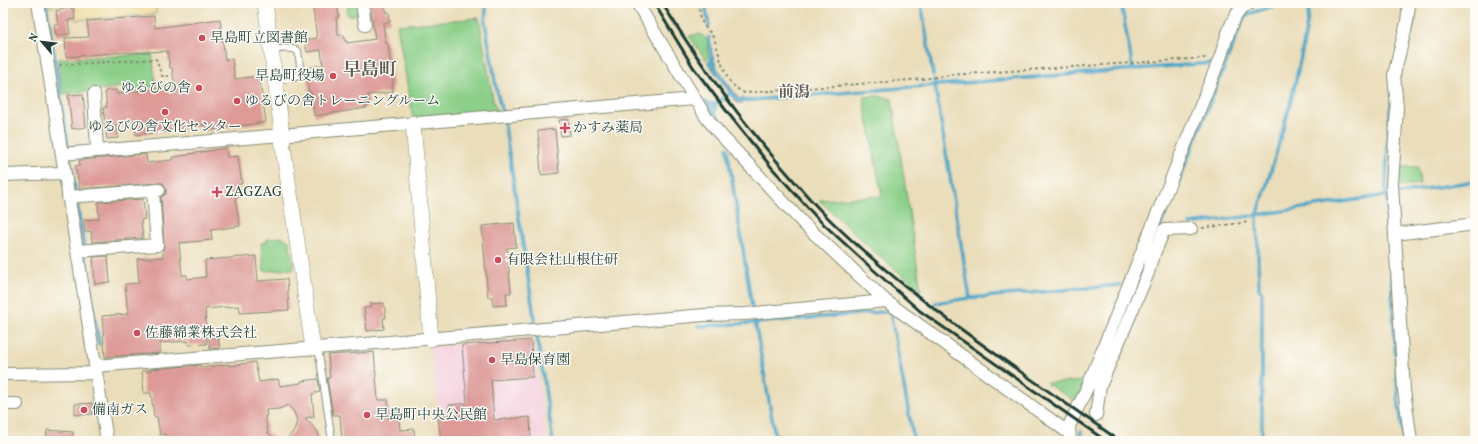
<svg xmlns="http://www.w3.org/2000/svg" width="1478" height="444" font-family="Vollkorn,'Noto Serif JP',serif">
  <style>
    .built { fill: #f4cfde }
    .green { fill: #8bcf88; stroke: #55865e }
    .sand { fill: #eeda9e; stroke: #868c69 }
    .water { fill: #4aa5c8; stroke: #34717e }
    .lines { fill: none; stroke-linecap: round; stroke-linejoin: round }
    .stream { stroke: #4aa5c8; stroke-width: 3.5 }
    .building { fill: #dd9a97 }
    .service-casing { stroke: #848d76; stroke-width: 8 }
    .minor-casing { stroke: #848d76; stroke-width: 14 }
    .tertiary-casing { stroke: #848d76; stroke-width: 16 }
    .path { stroke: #848d76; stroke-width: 2; stroke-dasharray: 3 3; stroke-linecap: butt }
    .service { stroke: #fff; stroke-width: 6 }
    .minor { stroke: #fff; stroke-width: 12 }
    .tertiary { stroke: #fff; stroke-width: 15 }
    .rail { stroke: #1f3d34; stroke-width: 3 }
    .poi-dot { fill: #d1495b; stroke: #fdfcf7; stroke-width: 1.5 }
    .labels { text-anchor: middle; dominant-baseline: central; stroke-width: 3; stroke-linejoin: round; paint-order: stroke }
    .poi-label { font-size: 14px; fill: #1f3d34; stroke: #fdfcf7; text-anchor: start }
    .quarter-label { font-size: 16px; font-weight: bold; fill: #625e57; stroke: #fdfcf7 }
    .district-label { font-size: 18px; font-weight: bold; fill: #625e57; stroke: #fdfcf7 }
  </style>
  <rect width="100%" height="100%" fill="#fdfcf7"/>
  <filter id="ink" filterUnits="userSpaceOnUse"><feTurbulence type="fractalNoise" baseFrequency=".025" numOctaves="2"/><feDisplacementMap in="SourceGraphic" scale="8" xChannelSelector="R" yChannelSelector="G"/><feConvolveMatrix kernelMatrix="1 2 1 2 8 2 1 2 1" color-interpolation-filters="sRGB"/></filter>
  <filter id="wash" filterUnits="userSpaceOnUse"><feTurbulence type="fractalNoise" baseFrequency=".012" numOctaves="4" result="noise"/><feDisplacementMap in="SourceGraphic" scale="16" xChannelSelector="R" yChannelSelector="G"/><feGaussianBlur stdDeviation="0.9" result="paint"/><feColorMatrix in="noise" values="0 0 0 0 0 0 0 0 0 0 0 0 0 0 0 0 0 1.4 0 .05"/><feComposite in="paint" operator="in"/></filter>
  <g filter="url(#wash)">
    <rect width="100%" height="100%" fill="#eaddb9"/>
    <path class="built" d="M532,338L548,441H462L459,411L439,413L430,346Z"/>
    <path class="green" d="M349,3H359V12L355,15L348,16L347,12Z
      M479,18L493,100L497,111L413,118L397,25Z
      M700,34L708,40V58L706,60L689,36Z
      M152,54L156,86L123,91L122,87L63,94L58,59Z
      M878,96L892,99L921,290C885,262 852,232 819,200L882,196L863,97Z
      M1398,167H1418L1420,184L1397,186Z
      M282,237L289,241L294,269L264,271L261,243L267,242V239Z
      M1085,381L1076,402L1046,383Z"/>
    <path class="sand" d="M49,3H155L156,14L76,20L74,5L50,7Z"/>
    <path class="water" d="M710,56H713L717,68L739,99L743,98V103H737L707,62L710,60Z
      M706,100L709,103L713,102L717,108L715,112L726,130L706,106L704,103Z"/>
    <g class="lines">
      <path class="stream" d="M46,3L99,344
        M485,3L486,13L485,21L496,87L504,120L553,441
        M705,3L709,26
        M921,3L933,75
        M1121,3L1133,70
        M709,37L712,61
        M1403,62L1413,25L1416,3
        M934,80L970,298
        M740,101L1211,63
        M1391,103L1388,136L1386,186L1398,398L1404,441
        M712,107L732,92
        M727,148L752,307
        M1394,194L1475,181
        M1190,224L1244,217L1388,195
        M1160,228L1243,20L1248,14L1283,3
        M1132,294L1144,265
        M935,303L970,298L1121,285
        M890,311L914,441
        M755,322L776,441
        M698,326L755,323L892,311
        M1081,439V432
        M1262,441V292L1259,289L1257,216L1259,210C1280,142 1301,74 1310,3"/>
    </g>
    <g id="blocks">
      <path class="building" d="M312,3H337L339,17L336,18L338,35H344L345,41H347V43L375,39L370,3H384L386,12H389L390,22L383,23L386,44H388L393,85L392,86L393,92L368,95L369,103L366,104L367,108L314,116L311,92L309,93L306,68L323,65L321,50L307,52L305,40L317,38Z
        M72,8V10L74,9L75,19L68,20L70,34L56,36L54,25L58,24L56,11L61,10V9Z
        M154,16L155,28L220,19L225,60L232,59L235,79L259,76L266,122L206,131L205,125L136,135L134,121L117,124L118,138L107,139L103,108L107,107L105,91L116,90L117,94L175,86L172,68H170L167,51L128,53L127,52L66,57L65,38L89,37L87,21Z
        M83,94L86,127L72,129L68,95Z
        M568,119L570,135L561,136L559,120Z
        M555,129L559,173L541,175L538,131Z
        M226,148L227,157L238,156L242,184H238L240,197L235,198L240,226L211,230L212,240L179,243L182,275H187V279L206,277L205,260L256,256L258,281L287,279L289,310L240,313L239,306L205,309L207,344L188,345V341L160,343V353L105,357L102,316L128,314L125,284L139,283L137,259L163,257V250L164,244L161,197L166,194V189L163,183H158L80,189L75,166L80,165L79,160H81L146,154L147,163L172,160V157L189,155V154Z
        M143,199L145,219L141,220L143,238L92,242L91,231L85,232L84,220L99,219L98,202Z
        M514,223L516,247L507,248L511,293H506L507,305L493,306L492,297H488L482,226Z
        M108,256L110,282L95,284L93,257Z
        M384,303L386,318H383L384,329L367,331L364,308L371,307L370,304Z
        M218,337L220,348L210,349L209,338Z
        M531,340L533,377L491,380L494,420L530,417L531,441H441L438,416L449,415V405L467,403L462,345Z
        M374,352L378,400H388L389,419L399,418L400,430L414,429L415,441H342L340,415H333L327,378H330L328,355Z
        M255,362L259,382L278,379L280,386L301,383V381L318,379L320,392L312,394L314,417L305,418L318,432L319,441H285L294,431L297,421L294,412L288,405L279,409L266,410L267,416H265L268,433L279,441H166L165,434L160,435L157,417H154L151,393H144L142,371H151L150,369L201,365V368L229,364V366Z
        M93,403V414L75,415V404Z
        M47,430L73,432L72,441H46Z"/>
    </g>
  </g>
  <g filter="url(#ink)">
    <use href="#blocks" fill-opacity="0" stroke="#848d76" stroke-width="1"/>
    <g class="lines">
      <g class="service-casing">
        <path id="service" d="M272,50C280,49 291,46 298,51C302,78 303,77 276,81
          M318,347L332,441"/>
      </g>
      <g class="minor-casing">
        <path id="minor" d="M38,3L107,441
          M362,3L365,25
          M637,3L706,117L719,133L803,223L886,301L1069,433
          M1409,3L1407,22L1394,75L1397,108L1392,184L1404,390L1411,441
          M94,94L97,150
          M62,154L694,99
          M3,175L64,173
          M68,197L159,190
          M1395,234L1475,224
          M77,251L157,245L153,191
          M95,366L462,336L704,315L745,314L886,301
          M3,374L96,373
          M3,404H17
          M1096,415L1100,386L1148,273L1151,261L1164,230L1191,229
          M1070,440L1069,426L1088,386L1220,58C1226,41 1232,9 1250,3"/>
      </g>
      <g class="tertiary-casing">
        <path id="tertiary" d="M265,3L280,117L283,147L313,348
          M413,123L431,339"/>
      </g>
      <path class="path" d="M698,3C700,10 700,18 703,24C706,29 712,33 714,39C722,58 722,84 745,93L923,79L950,75L1207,58
        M59,65L156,59L162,76H169
        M1202,228L1249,222"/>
      <use href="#service" class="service"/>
      <use href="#minor" class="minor"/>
      <use href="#tertiary" class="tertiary"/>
      <path class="rail" d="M654,3L693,67L728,113L772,168L818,219L868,265L920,311L1106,441
        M662,3C701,66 745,126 794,181C804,192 814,204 824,214C913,302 1019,370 1120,441"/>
    </g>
  </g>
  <g class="poi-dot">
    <circle cx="202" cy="38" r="4"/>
    <circle cx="333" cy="76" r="4"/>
    <circle cx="199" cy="88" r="4"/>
    <circle cx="237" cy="101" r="4"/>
    <circle cx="165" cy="112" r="4"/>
    <path d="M563 122h4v4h4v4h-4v4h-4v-4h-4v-4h4z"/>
    <path d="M215 186h4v4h4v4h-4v4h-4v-4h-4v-4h4z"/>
    <circle cx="498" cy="260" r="4"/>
    <circle cx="137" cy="333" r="4"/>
    <circle cx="492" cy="360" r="4"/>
    <circle cx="84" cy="410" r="4"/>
    <circle cx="367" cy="415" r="4"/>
  </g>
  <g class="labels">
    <g class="poi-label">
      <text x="210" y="38">早島町立図書館</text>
      <text x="325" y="76" text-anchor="end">早島町役場</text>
      <text x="191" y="88" text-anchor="end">ゆるびの舎</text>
      <text x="245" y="101">ゆるびの舎トレーニングルーム</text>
      <text x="165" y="127" text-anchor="middle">ゆるびの舎文化センター</text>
      <text x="573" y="128">かすみ薬局</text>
      <text x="225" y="192">ZAGZAG</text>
      <text x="506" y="260">有限会社山根住研</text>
      <text x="145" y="333">佐藤綿業株式会社</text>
      <text x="500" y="360">早島保育園</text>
      <text x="92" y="410">備南ガス</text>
      <text x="375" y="415">早島町中央公民館</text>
    </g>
    <g class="quarter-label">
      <text x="794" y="93">前潟</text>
    </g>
    <g class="district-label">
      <text x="370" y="70">早島町</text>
    </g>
  </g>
  <rect width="1478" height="444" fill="none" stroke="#fdfcf7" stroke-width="16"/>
  <g transform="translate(42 42) rotate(298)" stroke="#fdfcf7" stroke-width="3" paint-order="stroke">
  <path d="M0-3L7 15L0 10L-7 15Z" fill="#1f3d34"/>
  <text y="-6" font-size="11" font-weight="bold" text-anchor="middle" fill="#1f3d34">N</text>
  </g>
</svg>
